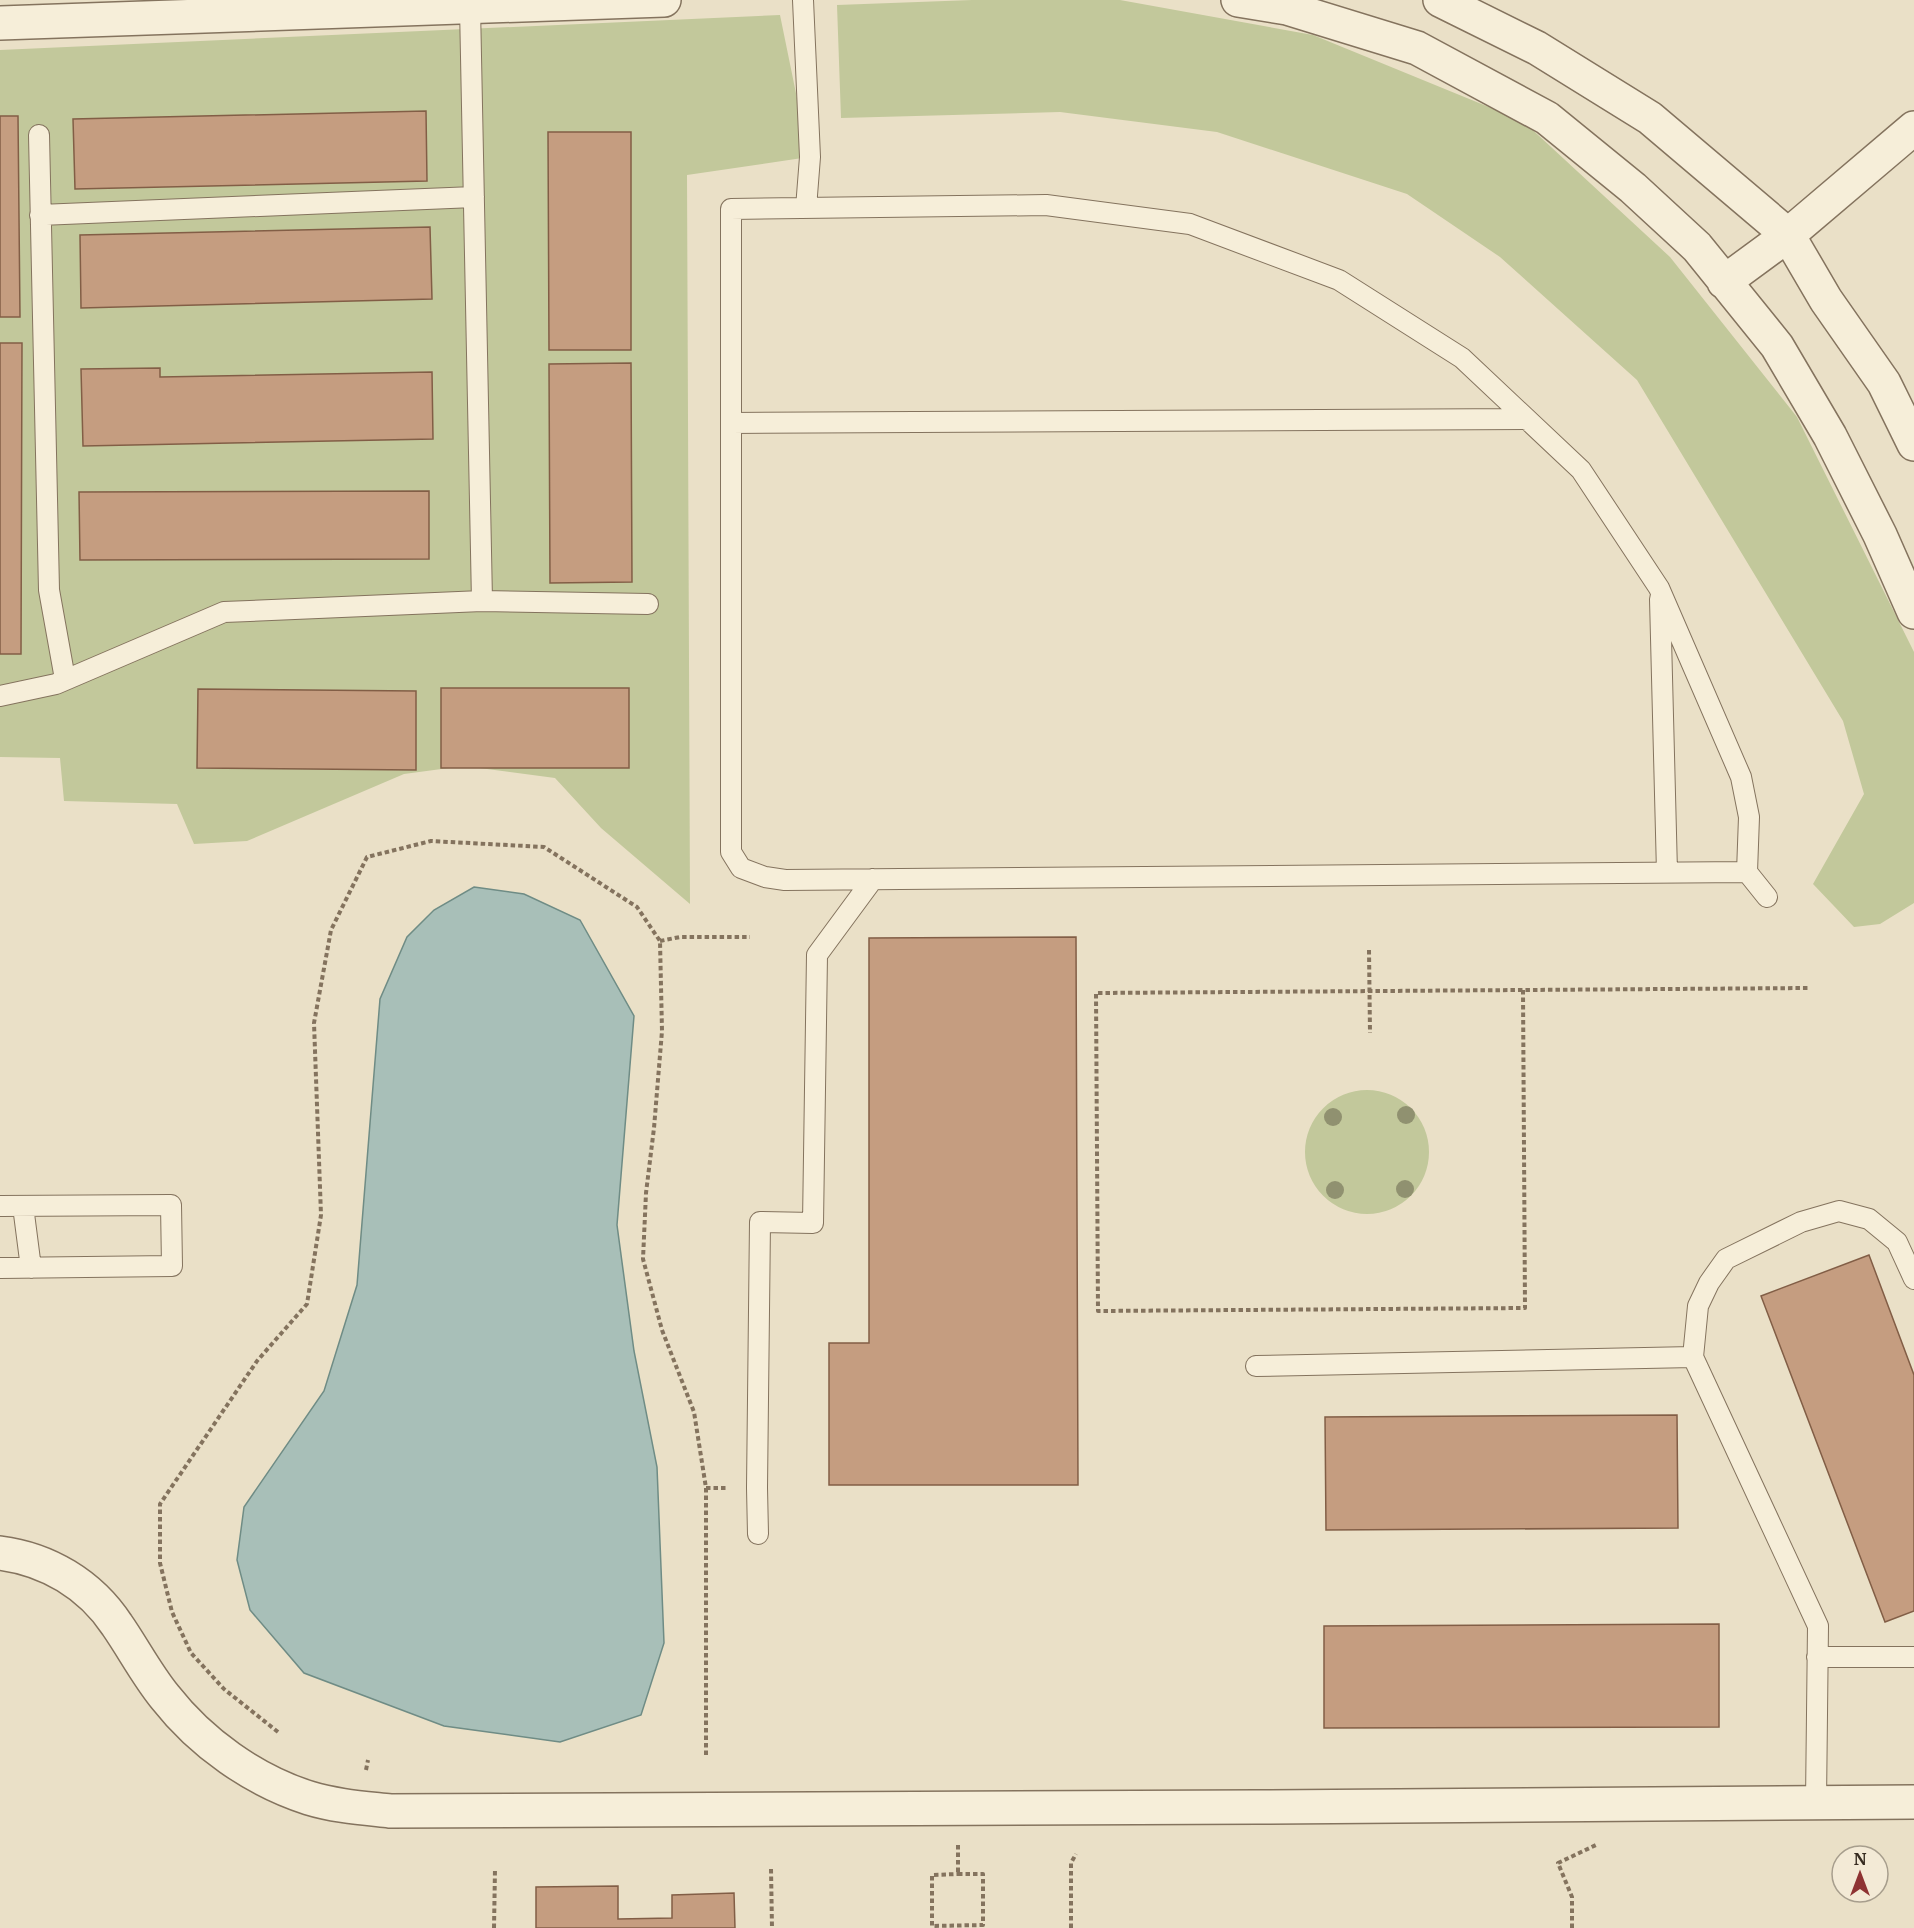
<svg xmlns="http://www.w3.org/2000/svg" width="1914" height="1928" font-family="Merriweather,serif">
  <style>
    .green { fill: #c2c89b }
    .water { fill: #a8bfb8; stroke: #6f8c85; stroke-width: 1.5 }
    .building { fill: #c59d80; stroke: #825e46; stroke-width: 1.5 }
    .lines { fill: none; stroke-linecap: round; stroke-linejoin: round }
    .lane-casing { stroke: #84735e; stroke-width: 22 }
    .street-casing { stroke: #84735e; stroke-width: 36 }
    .path { stroke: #84735e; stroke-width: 4; stroke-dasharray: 4.5 3; stroke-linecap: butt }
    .lane { stroke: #f6eed9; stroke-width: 20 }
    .street { stroke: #f6eed9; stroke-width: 33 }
    .tree { fill: #909170 }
  </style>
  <rect width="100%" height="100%" fill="#eae0c7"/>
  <path class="green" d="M972,0H1120L1313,35L1523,121L1670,257L1797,417L1914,652V903L1880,924L1854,927L1813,884L1864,794L1843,721L1637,380L1500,257L1407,194L1217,132L1060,112L841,118L837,5Z
    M780,15L809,157L687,175L690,904L601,828L555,778L464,766L404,774L247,841L194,844L177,804L64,801L60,758L0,757V50Z
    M1305 1152a62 62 0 1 1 124 0a62 62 0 1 1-124 0Z"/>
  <path class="water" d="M474,887L524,894L580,920L634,1016L617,1225L634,1351L657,1467L664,1643L641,1715L560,1742L444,1726L304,1673L250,1610L237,1560L244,1507L324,1391L357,1285L380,999L407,937L434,910Z"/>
  <path class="building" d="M426,111L427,181L75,189L73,119Z
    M0,116H18L20,317H0Z
    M548,132H631V350H549Z
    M430,227L432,299L81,308L80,235Z
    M0,343H22L21,654H0Z
    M631,363L632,582L550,583L549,364Z
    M160,368V377L432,372L433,439L83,446L81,369Z
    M429,491V559L80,560L79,492Z
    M441,688H629V768H441Z
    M198,689L416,691V770L197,768Z
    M1076,937L1078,1485H829V1343H869V938Z
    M1869,1255L1914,1375V1611L1885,1622L1761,1296Z
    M1677,1415L1678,1528L1326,1530L1325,1417Z
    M1719,1624V1727L1324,1728V1626Z
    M618,1886V1919L672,1918V1895L734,1893L735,1928H536V1887Z"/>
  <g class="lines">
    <g class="lane-casing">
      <path id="lane" d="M803,0L810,157L806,208
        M39,135L49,590L65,679
        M40,215L474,197
        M731,423L1526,419
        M1660,599L1667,872
        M482,601L648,604
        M0,696L56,684L224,612L482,601L470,7
        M1747,872L785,880L765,877L741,868L731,852V209L1046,205L1190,224L1339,280L1462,358L1581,470L1659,588L1741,777L1749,817L1747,872L1767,897
        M0,1206L171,1205L172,1266L0,1268
        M23,1206L31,1268
        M1693,1357L1698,1306L1709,1283L1726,1259L1801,1222L1839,1211L1869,1219L1897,1242L1914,1279
        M1256,1366L1693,1357L1818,1626L1816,1802
        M758,1534L757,1488L760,1222L813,1223L817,955L873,879
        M1817,1657H1914"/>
    </g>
    <g class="street-casing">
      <path id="street" d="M1238,0L1287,8L1417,48L1547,118L1633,188L1697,247L1777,346L1830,436L1880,535L1914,612
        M1440,0L1537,48L1650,118L1788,235L1826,300L1884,383L1914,444
        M0,23L664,0
        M1724,282L1788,235L1914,128
        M0,1553C47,1559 90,1584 117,1625C133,1648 147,1675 165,1697C201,1743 253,1780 309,1798C335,1806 363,1808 390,1811L1257,1807L1914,1802"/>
    </g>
    <path class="path" d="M660,941L680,937H750
      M1369,950L1370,1033
      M1523,990L1525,1308L1098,1311L1096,993L1810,988
      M706,1488H726
      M278,1732L224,1689L191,1653L172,1612L160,1563V1504L257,1361L307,1304L321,1215L314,1023L331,930L367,857L431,841L544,847L637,907L660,941L662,1031L654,1128L646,1193L643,1259L662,1330L694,1412L706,1488V1756
      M366,1770L368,1760
      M958,1845V1874
      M771,1869L772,1928
      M958,1874H983V1925L932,1926V1875Z
      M494,1928L495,1869
      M1071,1928V1863L1076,1854
      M1572,1928V1897L1558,1863L1596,1845"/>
    <use href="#lane" class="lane"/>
    <use href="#street" class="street"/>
  </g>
  <g class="tree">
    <circle cx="1406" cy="1115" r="9"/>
    <circle cx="1333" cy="1117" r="9"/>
    <circle cx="1405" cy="1189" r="9"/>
    <circle cx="1335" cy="1190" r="9"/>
  </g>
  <g transform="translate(1860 1874)"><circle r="28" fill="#f3ead6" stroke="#a79e8d" stroke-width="1.5"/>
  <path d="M0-4.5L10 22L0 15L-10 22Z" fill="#8e3333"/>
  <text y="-9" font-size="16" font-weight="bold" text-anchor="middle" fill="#362b20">N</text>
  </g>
</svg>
